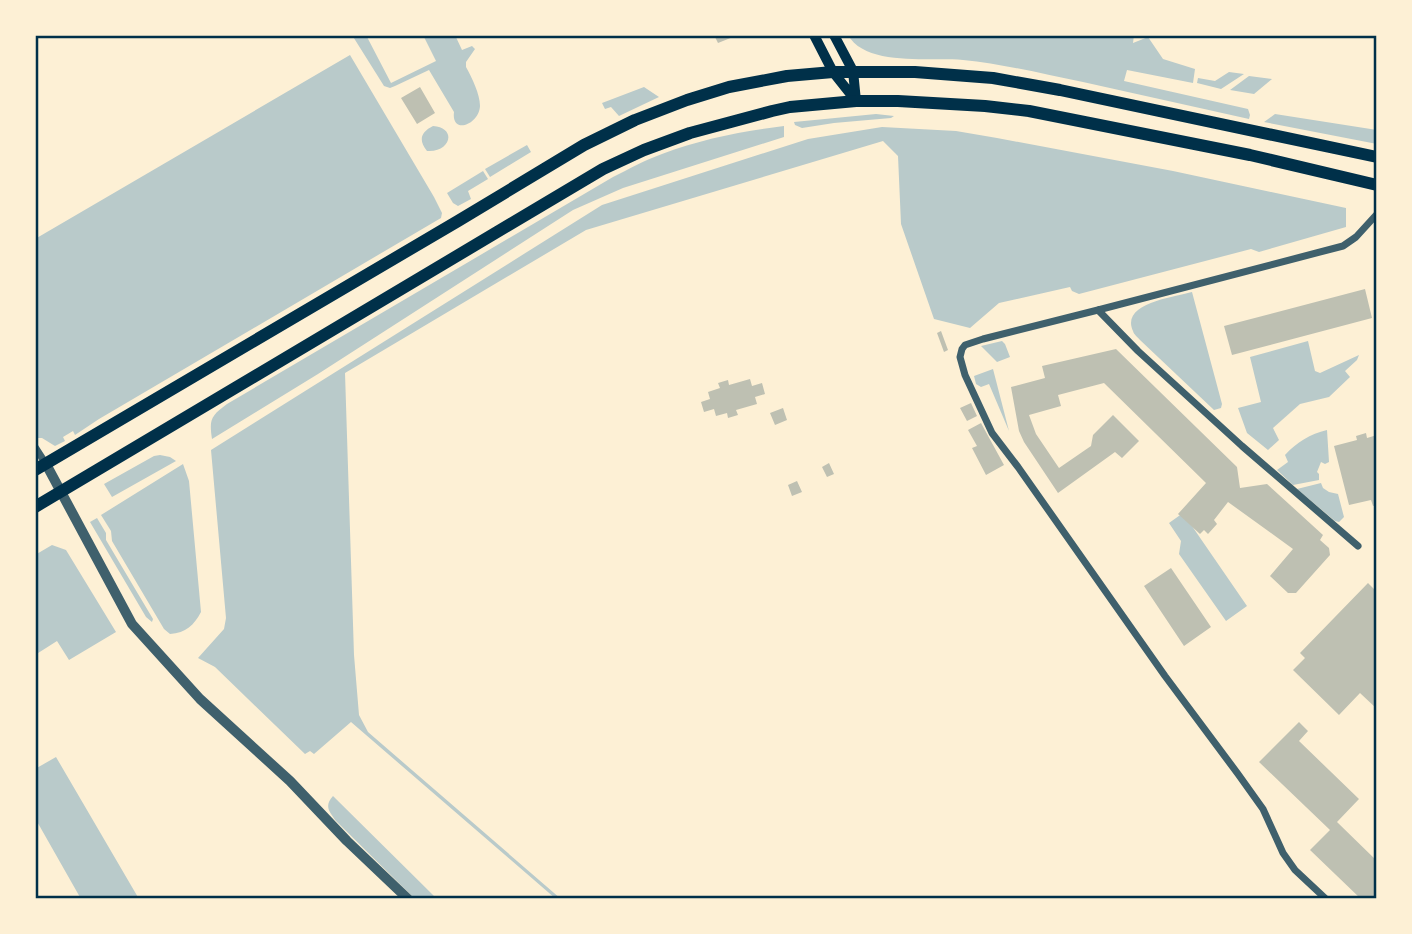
<svg xmlns="http://www.w3.org/2000/svg" width="1412" height="934" font-family="'Source Serif 4',serif">
  <style>
    .green { fill: #b9caca }
    .building { fill: #bec0b2 }
    .lines { fill: none; stroke-linecap: round; stroke-linejoin: round }
    .minor { stroke: #3f606c; stroke-width: 7 }
    .tertiary { stroke: #3f606c; stroke-width: 10 }
    .secondary { stroke: #003049; stroke-width: 10 }
    .primary { stroke: #003049; stroke-width: 12 }
    .neatline { fill: none; stroke: #003049; stroke-width: 2.5 }
  </style>
  <rect width="100%" height="100%" fill="#fdf0d5"/>
  <path class="green" d="M352,35H366L391,83L436,61L423,35H455L462,50L472,46L475,49L466,62V67C472,78 480,94 480,106C479,125 451,135 454,112L429,70L395,86L390,88L384,86Z
    M848,35H1134L1133,43L1148,37L1163,59L1195,69L1193,83L1127,70L1124,81L1248,109L1250,115L1249,119C1194,107 1138,94 1083,82C1043,74 1003,64 963,60C931,57 866,67 848,35Z
    M350,55L434,197L442,213L441,218L99,419L75,435L73,431L63,437L65,441L55,446L42,438H35V239Z
    M1229,72L1244,74L1221,89L1197,83L1198,78L1215,81Z
    M1249,76L1272,79L1254,94L1230,90Z
    M644,87L659,97L619,116L611,107L605,109L602,103Z
    M876,114L894,116L891,118L834,123L802,128L795,125L794,122Z
    M1275,114L1377,130V144L1264,122Z
    M433,126C458,128 450,153 427,151C418,140 421,132 433,126Z
    M784,126V137L623,188L573,210L318,374L212,439C209,419 211,416 227,404L613,177C629,169 645,160 662,154C701,139 743,131 784,126Z
    M882,127L956,131L997,138L1173,171L1346,208V227L1259,252L1251,249L1079,294L1072,291L1070,287L999,303L970,328L934,319L901,224L898,156L883,141L586,230L345,373L354,655L359,715L368,732L561,899H556L351,722L314,754L310,751L305,754L215,667L198,658L224,629L226,618L211,450L602,205L808,139Z
    M527,145L531,152L490,177L485,169Z
    M483,171L488,179L468,191L471,199L458,206L453,203L447,193Z
    M1192,292L1222,404L1221,408L1214,410L1140,340C1138,337 1134,335 1133,331C1120,303 1175,297 1192,292Z
    M1002,341L1005,344L1010,357L997,362L981,346Z
    M1308,341L1315,371L1320,373L1359,355L1357,360L1345,371L1350,377L1329,397L1300,404L1273,428L1279,440L1268,450L1247,433L1238,408L1261,402L1250,357Z
    M993,369L1009,431L989,384L981,387L976,384L974,376Z
    M1327,430L1329,462L1325,464L1321,462L1317,472L1319,474V480L1293,485L1277,470L1288,462L1285,455C1297,442 1310,434 1327,430Z
    M160,455L170,457L176,461L112,497L104,484L154,456Z
    M183,464L189,481L201,612C194,625 186,633 170,634L164,629L112,541L111,531L101,515Z
    M1321,483L1323,488L1329,492L1338,494L1344,517L1339,522L1335,521L1297,489Z
    M1183,513L1247,606L1226,621L1179,554L1181,541L1169,523Z
    M97,518L106,533V540L153,619L152,622L146,617L90,522Z
    M52,545L66,550L116,632L69,660L57,641L35,655V555Z
    M56,757L139,899H81L35,818V769Z
    M333,796L432,894L437,899H415L336,821C329,811 324,806 333,796Z"/>
  <path class="building" d="M714,35H738L718,43Z
    M420,87L435,113L417,124L401,98Z
    M1365,289L1372,318L1232,355L1224,326Z
    M941,331L948,350L944,352L937,333Z
    M1116,349L1237,467L1240,488L1267,484L1323,535L1320,540L1329,548L1330,555L1296,593H1288L1270,576L1293,549L1228,502L1214,520L1217,524L1208,534L1204,530L1200,534L1178,514L1206,483L1104,383L1058,395L1061,406L1029,415L1036,434L1059,468L1091,446L1093,435L1113,415L1139,441L1122,458L1115,452L1058,493L1024,442L1019,431L1011,387L1045,378L1042,366Z
    M750,379L752,386L762,383L765,394L755,397L757,404L736,410L738,415L728,418L727,413L716,416L714,409L704,412L701,402L710,399L708,392L720,388L718,383L728,380L729,385Z
    M971,403L977,416L967,421L960,408Z
    M783,408L787,420L775,425L770,413Z
    M981,423L1004,465L986,475L972,448L977,446L968,430Z
    M1366,433L1367,438L1377,435V505L1373,506L1371,500L1349,505L1334,446L1357,440L1356,436Z
    M829,463L834,474L827,477L822,467Z
    M797,481L802,492L792,496L788,485Z
    M1171,568L1211,627L1184,646L1144,586Z
    M1368,583L1377,592V709L1360,693L1339,715L1293,670L1305,658L1300,653Z
    M1299,722L1308,731L1299,741L1359,799L1337,822L1377,861V899H1361L1310,850L1330,830L1259,762Z"/>
  <g class="lines">
    <path class="minor" d="M1098,310L1138,351L1242,446L1358,546
      M35,447L46,464
      M1326,899L1295,870L1283,853L1263,809L1238,774L1165,676L1018,467L992,433L965,375L960,357L962,349L965,345L983,339L1098,310L1343,246L1356,237L1377,214"/>
    <path class="tertiary" d="M46,464L132,624L200,699L290,781L347,841L408,899"/>
    <path class="secondary" d="M814,35L833,72L856,101
      M834,35L853,71L856,101"/>
    <path class="primary" d="M35,470L458,221L584,145L635,120L687,100L729,87L787,76L833,72H915L993,78L1060,90L1377,157
      M35,507L603,169L644,150L690,133L772,111L790,107L856,101H898L985,106L1029,111L1250,155L1377,185"/>
  </g>
  <rect width="1412" height="934" fill="none" stroke="#fdf0d5" stroke-width="74"/>
  <rect x="37" y="37" width="1338" height="860" class="neatline"/>
</svg>
